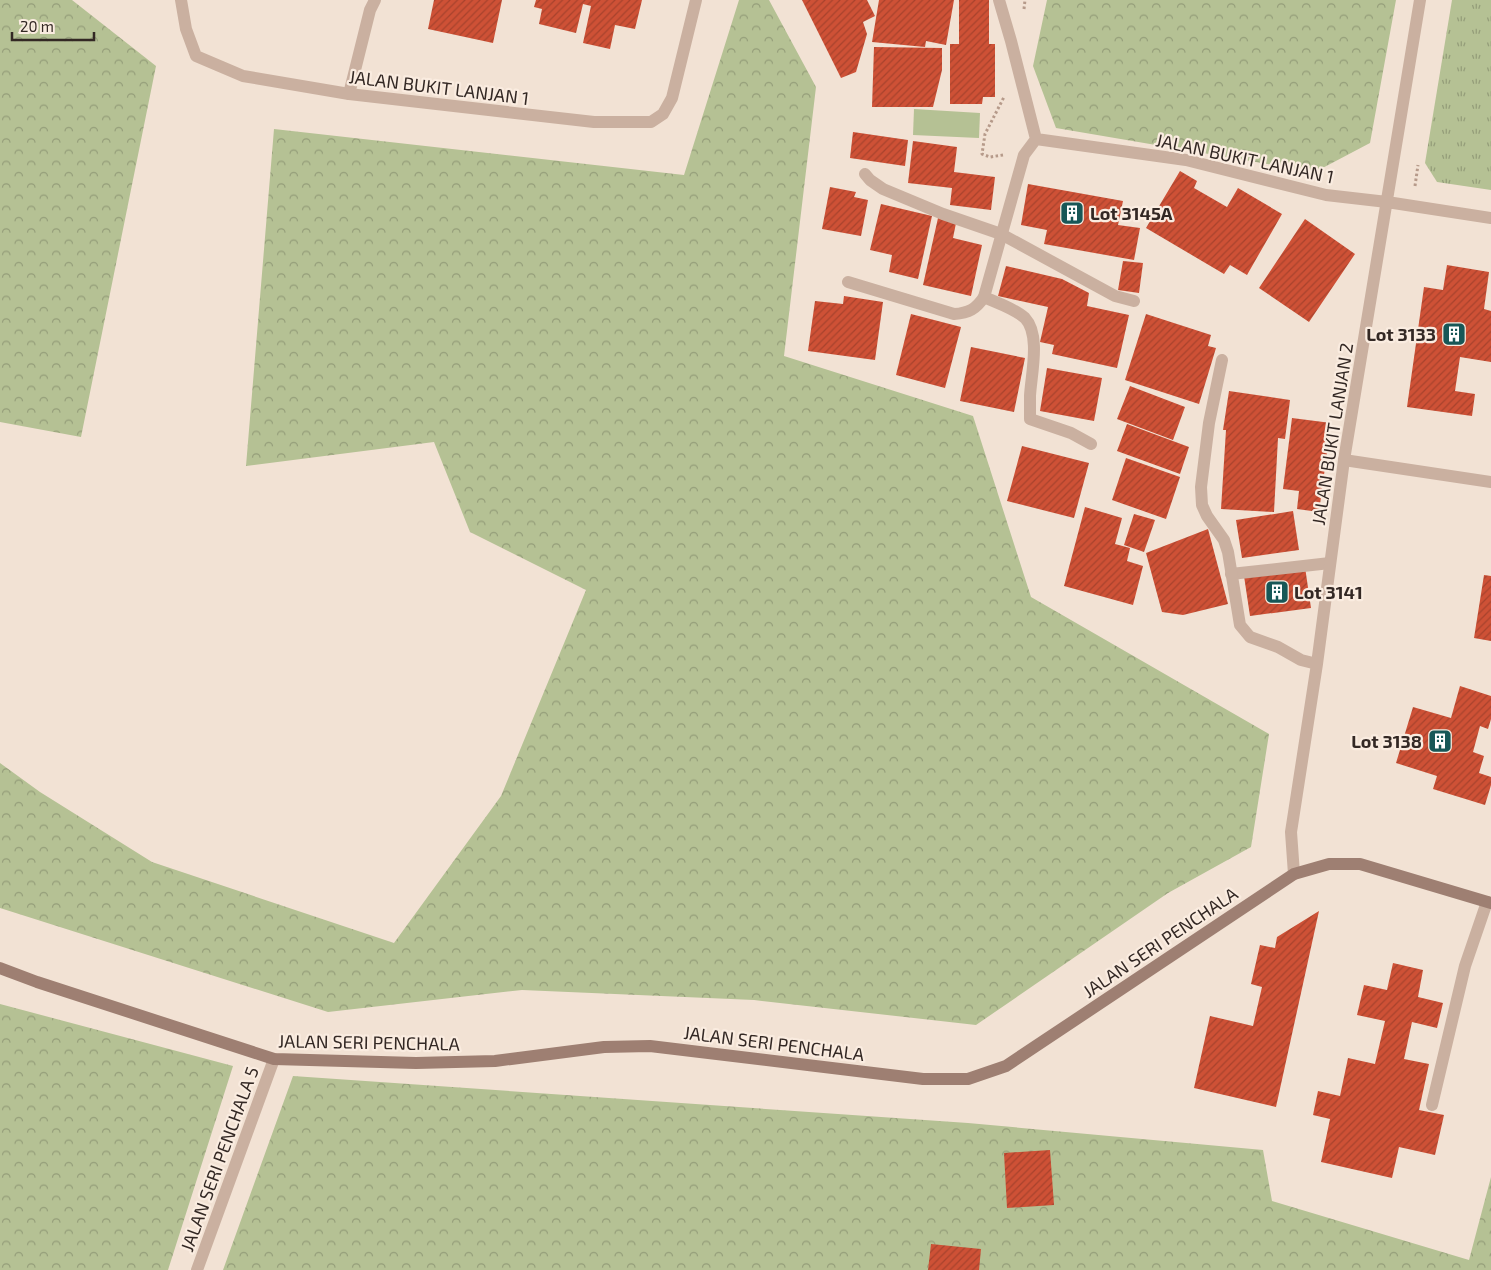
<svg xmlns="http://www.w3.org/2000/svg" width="1491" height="1270" font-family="'Exo 2',sans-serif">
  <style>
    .grass { fill: url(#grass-tufts) }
    .forest { fill: url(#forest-crowns) }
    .green { fill: #b5c194 }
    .building { fill: url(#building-hatch) }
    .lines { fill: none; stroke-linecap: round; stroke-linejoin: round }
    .path { stroke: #b69a8a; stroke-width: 3; stroke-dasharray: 2.5 2.5; stroke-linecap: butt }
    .lane { stroke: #cab0a0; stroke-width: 12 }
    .street { stroke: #cab0a0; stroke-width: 12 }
    .secondary { stroke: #9e7f72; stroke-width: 12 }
    .labels { text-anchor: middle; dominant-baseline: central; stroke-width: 4.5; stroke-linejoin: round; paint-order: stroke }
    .street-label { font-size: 18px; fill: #332824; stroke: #faece0 }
    .poi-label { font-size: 18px; font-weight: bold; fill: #332824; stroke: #faece0; text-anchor: start }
  </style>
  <defs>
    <pattern id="grass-tufts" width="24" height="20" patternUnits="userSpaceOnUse" patternTransform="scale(1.25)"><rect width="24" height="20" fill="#b5c194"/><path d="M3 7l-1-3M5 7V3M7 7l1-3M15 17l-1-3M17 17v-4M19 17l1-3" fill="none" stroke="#949d79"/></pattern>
    <pattern id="forest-crowns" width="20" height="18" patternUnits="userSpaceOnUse" patternTransform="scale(1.25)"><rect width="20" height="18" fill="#b5c194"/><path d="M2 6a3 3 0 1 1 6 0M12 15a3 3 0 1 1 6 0" fill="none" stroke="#949d79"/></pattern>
    <pattern id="building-hatch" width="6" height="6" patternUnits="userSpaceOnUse" patternTransform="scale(1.25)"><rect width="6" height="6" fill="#ce5136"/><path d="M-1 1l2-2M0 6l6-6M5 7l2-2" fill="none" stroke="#a8432d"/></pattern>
  </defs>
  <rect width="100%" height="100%" fill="#f2e2d4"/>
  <path class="grass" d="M1452,0H1491V190L1437,182L1425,163Z"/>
  <path class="forest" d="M0,0H72L156,66L81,437L0,422Z
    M739,0H769L816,87L784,356L973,416L1031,597L1269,734L1251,847L1168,893L976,1025L754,1000L522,990L328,1012L0,908V763L40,792L152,862L394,943L501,796L586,590L470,532L434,442L246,466L274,129L684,175Z
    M1047,0H1396L1370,143L1315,172L1056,128L1033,66Z
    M0,1004L233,1066L168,1270H0Z
    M293,1076L968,1123L1263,1150L1272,1201L1469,1260L1491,1177V1270H223Z"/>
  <path class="green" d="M914,109L980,113L979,138L913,135Z"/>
  <path class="building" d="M434,0H502L493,43L428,29Z
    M536,0H642L635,29L615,25L610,49L583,43L591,6L583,4L576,33L539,24L542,9L534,7Z
    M802,0H867L875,16L863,22L867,34L856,72L841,78Z
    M879,0H954L946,45L926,41L925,47L872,42Z
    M959,0H989V44H995V97H983L982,104H950V44H959Z
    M874,47L942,48V70L933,107H872Z
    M853,132L908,140L905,166L850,158Z
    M913,141L957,147L954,172L995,177L991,210L950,205L952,188L908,183Z
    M1180,171L1197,181L1194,188L1227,207L1238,188L1282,214L1247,275L1230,265L1224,274L1146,228Z
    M1028,184L1123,201L1118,225L1140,228L1134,260L1044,244L1047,230L1021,225Z
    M830,187L856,192L854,197L868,200L861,236L822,229Z
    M881,204L932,216L918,279L889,272L892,255L870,250Z
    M938,218L956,223L953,238L982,245L971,296L923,285Z
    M1305,219L1355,254L1309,322L1259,288Z
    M1123,261L1143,263L1139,293L1118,290Z
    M1447,265L1489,272L1484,309L1491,311V362L1460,357L1455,391L1475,394L1472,416L1407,407L1424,287L1443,290Z
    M1006,266L1062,279L1089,293L1087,306L1129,315L1117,368L1052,354L1054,345L1040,342L1048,307L998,296Z
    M844,296L883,302L875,360L808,351L815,301L843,304Z
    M911,314L961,327L945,388L896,375Z
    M1146,314L1211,335L1208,346L1216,348L1199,404L1125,380Z
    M971,347L1025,358L1014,412L960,401Z
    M1047,368L1102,378L1094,421L1040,411Z
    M1130,386L1185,407L1173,440L1117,419Z
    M1229,391L1290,400L1285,439L1278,438L1274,512L1221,509L1226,430H1223Z
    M1292,418L1331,423L1319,512L1297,509L1299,491L1283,489Z
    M1127,424L1189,447L1180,474L1117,451Z
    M1022,446L1089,463L1074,518L1007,501Z
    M1126,458L1180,477L1166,519L1112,500Z
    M1085,507L1122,518L1115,544L1130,548L1127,561L1143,566L1133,605L1064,586Z
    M1293,511L1299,550L1242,558L1236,520Z
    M1134,514L1155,520L1144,552L1124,545Z
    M1208,529L1228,604L1183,615L1162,612L1146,553Z
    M1305,567L1311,608L1250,616L1244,576Z
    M1484,575L1491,576V641L1474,638Z
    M1460,686L1491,696V719L1488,729L1480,726L1473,752L1484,756L1479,773L1491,777V785L1485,805L1433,789L1437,776L1396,763L1413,707L1451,718Z
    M1319,911L1276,1107L1194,1088L1210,1016L1253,1026L1262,987L1251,984L1260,945L1275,948L1277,937Z
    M1393,963L1423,970L1418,997L1443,1003L1437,1028L1412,1022L1404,1059L1429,1064L1419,1110L1444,1115L1435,1155L1399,1147L1392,1178L1321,1162L1330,1119L1313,1115L1318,1091L1340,1096L1348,1058L1375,1064L1385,1021L1357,1015L1364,985L1387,990Z
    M1050,1150L1054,1205L1007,1208L1004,1153Z
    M931,1244L981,1249L979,1270H928Z"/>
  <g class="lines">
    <path class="path" d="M1024,9L1025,0
      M1003,155L990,157L982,154L985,134L1004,97
      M1415,186L1418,165"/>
    <path class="lane" d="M349,94L370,10L375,0
      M865,174L870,180L883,189L943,214L1001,234L1115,296L1134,301
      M984,297C997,303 1014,308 1025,318C1041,335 1031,375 1030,396C1030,404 1030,412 1030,419L1071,433L1091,444
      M1344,460L1491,482
      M1231,574L1330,563
      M1432,1105L1465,966L1487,902"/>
    <path class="street" d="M181,0L186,29L196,56L243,76L349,94L594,122H651L663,114L672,98L696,0
      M999,0L1011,41L1036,139
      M1036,139L1186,160L1326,195L1387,202L1491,218
      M848,282L954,314C969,313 976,309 984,297L1024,155L1036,139
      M1222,360L1209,423L1201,487L1202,505L1207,516L1224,540L1228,552L1240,625L1250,637L1278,647L1301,660L1317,664
      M1294,874L1291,832L1317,664L1344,460L1420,0
      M197,1270L274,1059"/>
    <path class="secondary" d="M0,968L37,982L274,1059L416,1063L495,1061L604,1047L650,1046L923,1079H968L1006,1066L1294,874L1329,864H1360L1491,903"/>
  </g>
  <defs>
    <g id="building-square" transform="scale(1.25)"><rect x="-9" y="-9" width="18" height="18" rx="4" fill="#175757" stroke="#faece0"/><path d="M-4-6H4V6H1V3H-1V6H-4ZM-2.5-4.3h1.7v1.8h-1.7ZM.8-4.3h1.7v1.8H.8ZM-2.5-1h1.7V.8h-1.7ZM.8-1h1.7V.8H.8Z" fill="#fff"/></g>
  </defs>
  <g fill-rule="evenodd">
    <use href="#building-square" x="1072" y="213"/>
    <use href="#building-square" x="1454" y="334"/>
    <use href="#building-square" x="1277" y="592"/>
    <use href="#building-square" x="1440" y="741"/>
  </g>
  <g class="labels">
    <g class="street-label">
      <text transform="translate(439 87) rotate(7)">JALAN BUKIT LANJAN 1</text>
      <text transform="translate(1245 158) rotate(12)">JALAN BUKIT LANJAN 1</text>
      <text transform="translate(1332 434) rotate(-81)">JALAN BUKIT LANJAN 2</text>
      <text transform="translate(1160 942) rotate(-34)">JALAN SERI PENCHALA</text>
      <text transform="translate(369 1042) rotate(1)">JALAN SERI PENCHALA</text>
      <text transform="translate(774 1043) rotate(7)">JALAN SERI PENCHALA</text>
      <text transform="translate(219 1159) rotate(-70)">JALAN SERI PENCHALA 5</text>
    </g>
    <g class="poi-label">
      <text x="1090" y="213">Lot 3145A</text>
      <text x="1436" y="334" text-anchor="end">Lot 3133</text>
      <text x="1294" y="592">Lot 3141</text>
      <text x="1422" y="741" text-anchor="end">Lot 3138</text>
    </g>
  </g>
  <path d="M12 32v8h82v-8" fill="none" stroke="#332824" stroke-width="2.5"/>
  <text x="20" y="32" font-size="15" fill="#332824" stroke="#faece0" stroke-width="4" paint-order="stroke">20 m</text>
</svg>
